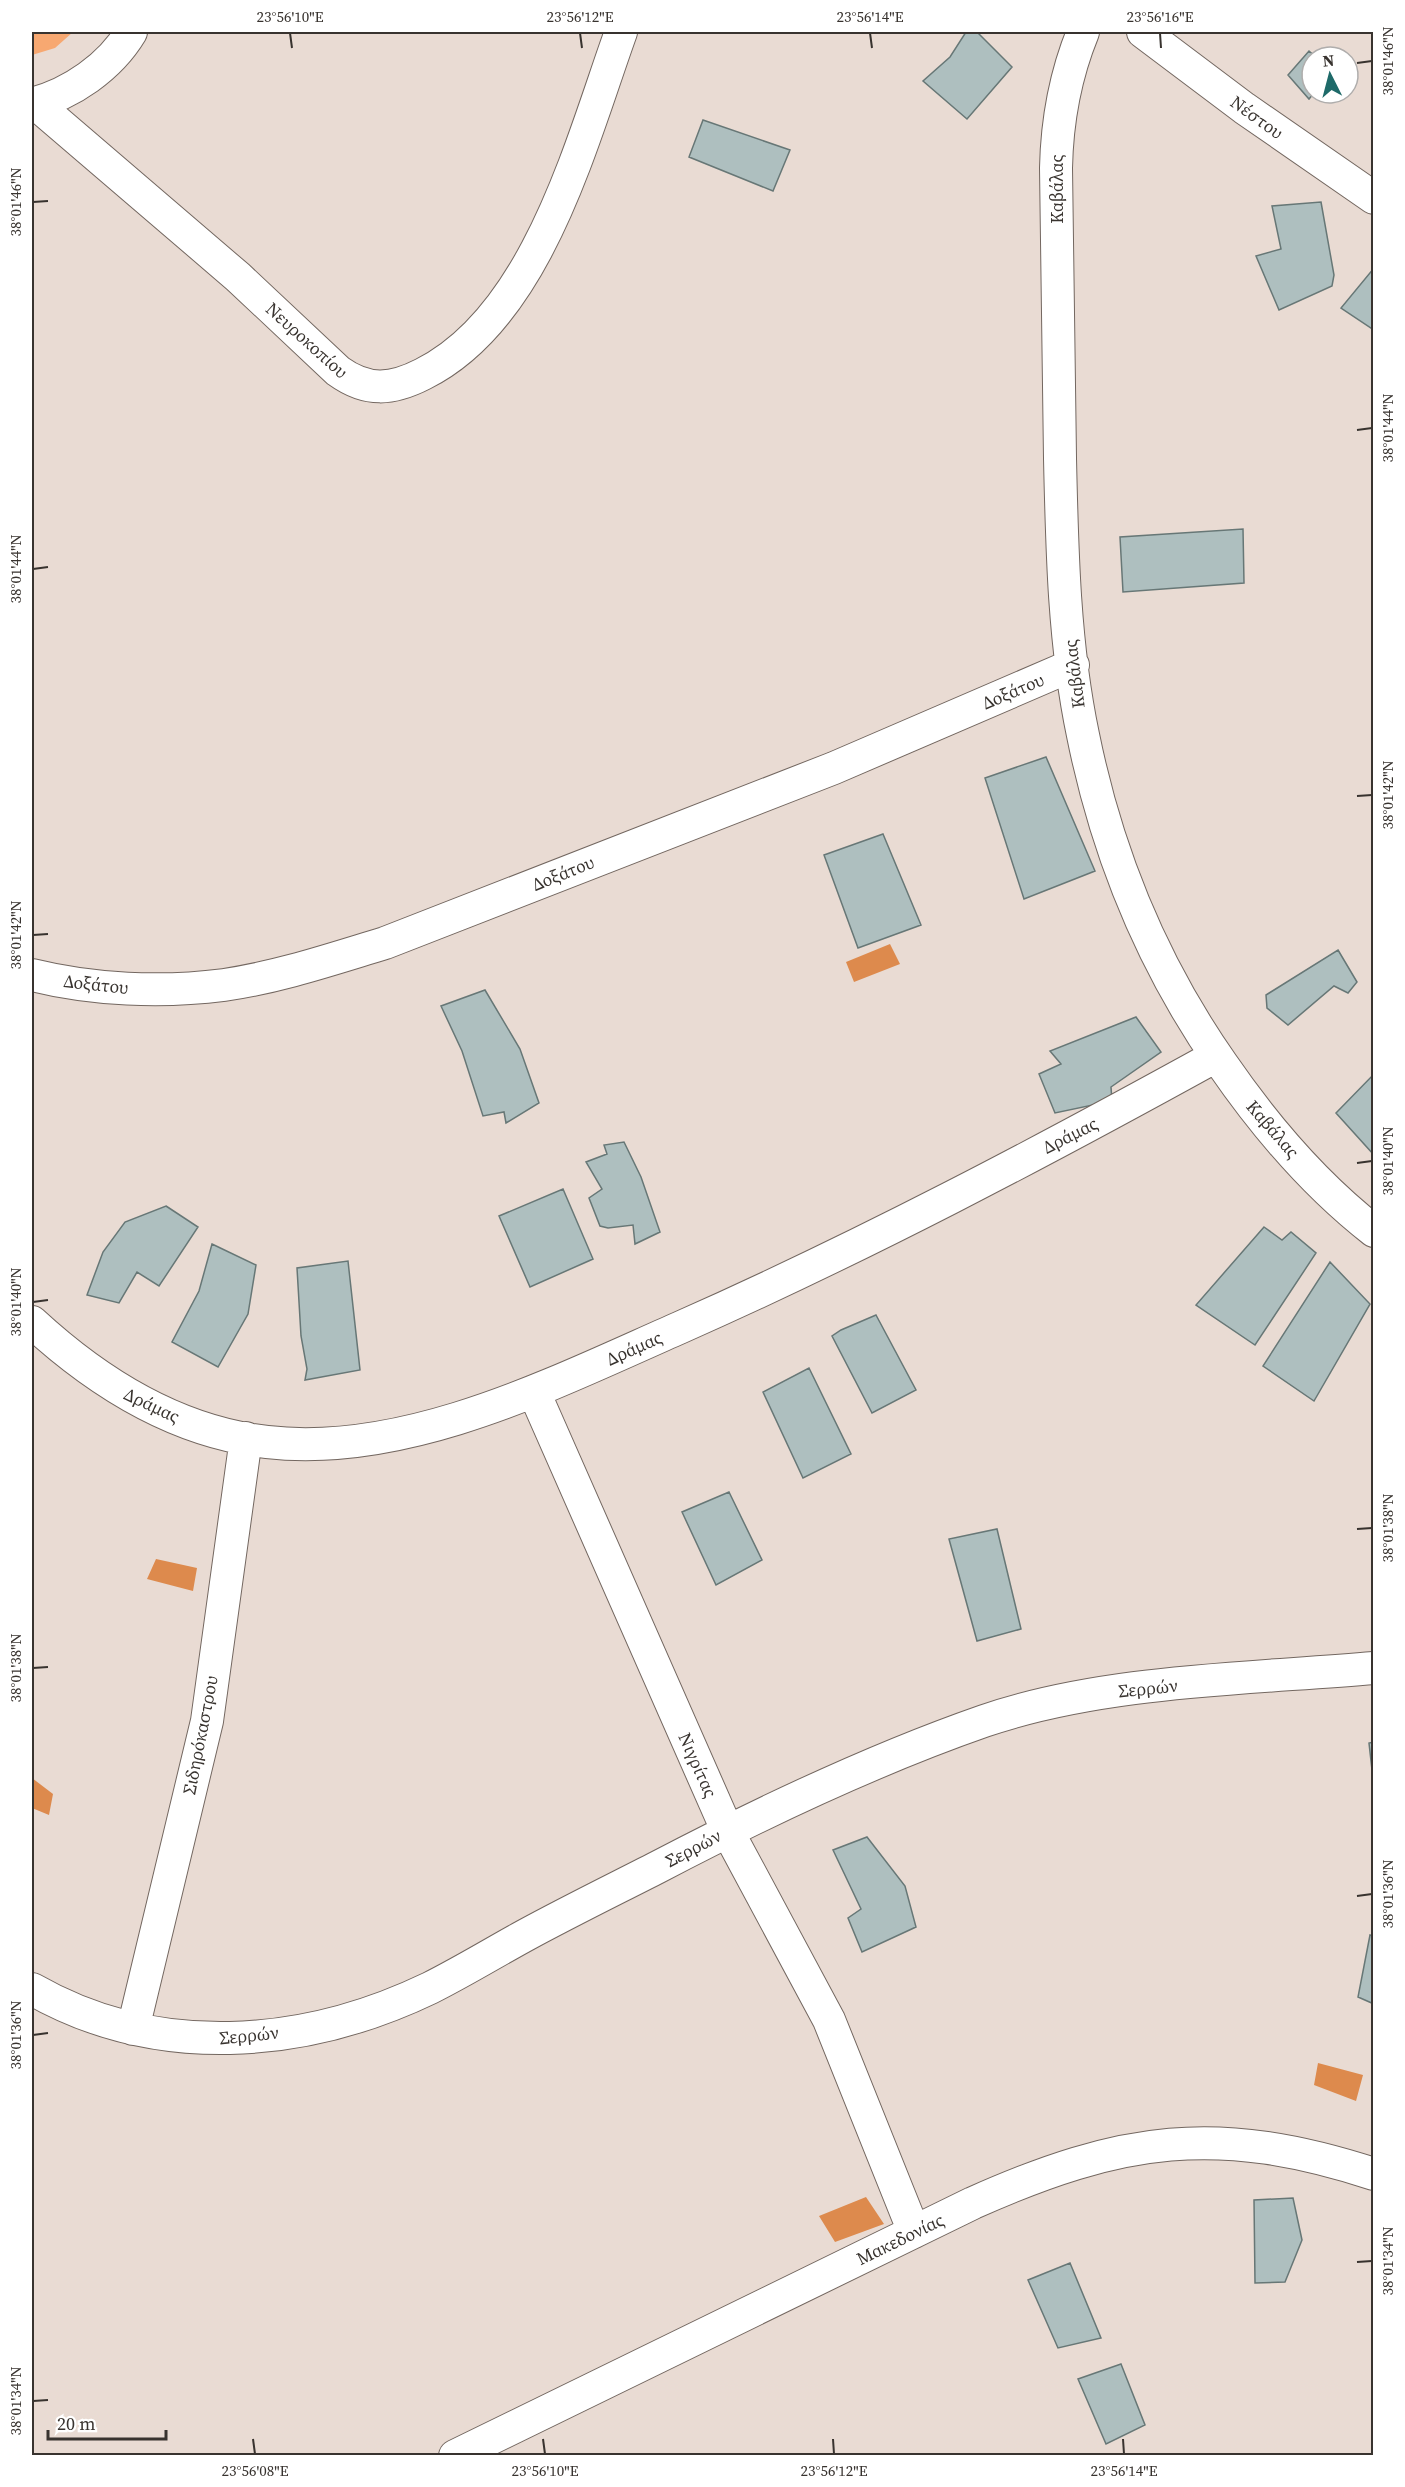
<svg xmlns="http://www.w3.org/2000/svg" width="1405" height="2487" font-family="'Source Serif 4',serif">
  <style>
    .green { fill: #f7a871 }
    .water { fill: #dd8a4d }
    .building { fill: #aebfbf; stroke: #677776; stroke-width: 1.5 }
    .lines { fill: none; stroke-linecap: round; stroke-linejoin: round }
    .minor-casing { stroke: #736760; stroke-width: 34 }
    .minor { stroke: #fff; stroke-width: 32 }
    .ticks { fill: none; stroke: #38332f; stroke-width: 2 }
    .labels { text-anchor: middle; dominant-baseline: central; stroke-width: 4.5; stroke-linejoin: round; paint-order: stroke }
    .street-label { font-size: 18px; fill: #38332f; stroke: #fff }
    .neatline { fill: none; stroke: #38332f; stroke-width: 2 }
    .ticks-label { font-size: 15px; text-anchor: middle; fill: #38332f }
  </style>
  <rect width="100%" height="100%" fill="#e9dbd3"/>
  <path class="green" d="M32,32H73L55,48L32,55Z"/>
  <path class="water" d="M890,944L900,964L854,982L846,962Z
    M156,1559L197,1568L193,1591L147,1579Z
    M32,1778L53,1794L49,1815L32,1808Z
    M1318,2063L1363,2075L1356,2101L1314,2085Z
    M866,2197L884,2224L835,2242L819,2216Z"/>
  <path class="building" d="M966,32H977L1012,67L967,119L923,81L950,57Z
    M1309,51L1316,57H1312L1314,93L1309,99L1288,75Z
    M703,120L790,150L773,191L689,157Z
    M1321,202L1334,275L1332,286L1279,310L1256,256L1281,249L1272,206Z
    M1374,268V330L1341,308Z
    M1243,529L1244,583L1123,592L1120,537Z
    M1046,757L1095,871L1024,899L985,778Z
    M883,834L921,925L858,948L824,855Z
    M1338,950L1357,982L1348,993L1334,986L1288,1025L1267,1008L1266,995Z
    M485,990L520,1049L539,1103L506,1123L504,1112L483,1116L462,1051L441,1006Z
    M1136,1017L1161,1052L1111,1087L1112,1101L1055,1113L1039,1074L1061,1064L1050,1051Z
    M1374,1074V1155L1336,1113Z
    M624,1142L641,1177L660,1232L635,1244L633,1225L608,1228L600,1226L589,1198L602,1189L586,1162L607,1154L604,1145Z
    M563,1189L593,1259L530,1287L499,1216Z
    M166,1206L198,1227L159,1286L137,1272L119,1303L87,1295L103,1252L125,1222Z
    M1264,1227L1282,1240L1291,1232L1316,1253L1255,1345L1196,1305Z
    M212,1244L256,1265L248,1314L218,1367L172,1342L199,1291Z
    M348,1261L360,1370L305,1380L307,1369L301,1336L297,1268Z
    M1330,1262L1370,1304L1314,1401L1263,1366Z
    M876,1315L916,1390L872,1413L832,1336L841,1330Z
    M809,1368L851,1454L803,1478L763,1392Z
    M729,1492L762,1560L716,1585L682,1512Z
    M997,1529L1021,1629L977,1641L949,1539Z
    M1374,1742V1788L1369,1743Z
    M867,1837L905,1886L916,1927L862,1952L848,1918L861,1909L833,1850Z
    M1370,1935L1374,1936V2004L1358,1997Z
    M1293,2198L1302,2240L1285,2282L1255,2283L1254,2200Z
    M1070,2263L1101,2338L1058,2348L1028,2280Z
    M1121,2364L1145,2425L1106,2444L1078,2379Z"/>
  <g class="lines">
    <g class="minor-casing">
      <path id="minor" d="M1083,32C1065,76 1057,120 1056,168C1057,265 1058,362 1060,458C1062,550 1064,645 1083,735C1107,854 1152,964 1222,1064C1264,1125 1315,1185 1374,1231
        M1143,32L1244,108L1374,198
        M35,103L238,277L338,371C367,392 392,390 423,374C537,317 581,143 621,32
        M32,104C71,94 110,67 131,32
        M32,975C93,990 161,993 224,985C279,977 332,959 385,943L834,768L1073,665
        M32,1322C97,1382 177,1432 267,1442C407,1458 554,1383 679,1328C862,1247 1040,1153 1216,1056
        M534,1392L727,1830L829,2020L914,2232
        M32,1989C156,2060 303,2049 430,1988C462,1972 493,1953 524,1936C568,1912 613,1890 658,1867C763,1812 872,1760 984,1721C1103,1680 1248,1679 1374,1668
        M133,2029L207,1721L246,1438
        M455,2456L973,2203C1121,2137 1217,2123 1374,2174"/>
    </g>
    <use href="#minor" class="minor"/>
  </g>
  <path class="ticks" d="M290,33L292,48M580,33L582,48M870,33L872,48M1160,33L1161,48M1357,63L1372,61M33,202L48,201M1357,430L1372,428M33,569L48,567M1357,796L1372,795M33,935L48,934M1357,1163L1372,1161M33,1302L48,1300M1357,1529L1372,1528M33,1668L48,1667M1357,1896L1372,1894M33,2035L48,2033M1357,2262L1372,2261M33,2401L48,2400M253,2439L255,2454M543,2439L545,2454M833,2439L834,2454M1123,2439L1124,2454"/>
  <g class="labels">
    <g class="street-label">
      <text transform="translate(1257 117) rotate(36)">Νέστου</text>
      <text transform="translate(1056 189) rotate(-90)">Καβάλας</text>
      <text transform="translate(307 340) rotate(42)">Νευροκοπίου</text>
      <text transform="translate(1074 674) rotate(-97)">Καβάλας</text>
      <text transform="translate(1013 691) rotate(-23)">Δοξάτου</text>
      <text transform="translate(563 873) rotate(-22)">Δοξάτου</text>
      <text transform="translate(96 984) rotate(6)">Δοξάτου</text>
      <text transform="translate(1273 1129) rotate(49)">Καβάλας</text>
      <text transform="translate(1070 1135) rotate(-27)">Δράμας</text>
      <text transform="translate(634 1348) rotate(-24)">Δράμας</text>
      <text transform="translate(152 1405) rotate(25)">Δράμας</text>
      <text transform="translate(1148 1688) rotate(-6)">Σερρών</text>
      <text transform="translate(200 1735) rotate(-79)">Σιδηρόκαστρου</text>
      <text transform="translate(698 1765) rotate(66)">Νιγρίτας</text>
      <text transform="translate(693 1848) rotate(-28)">Σερρών</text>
      <text transform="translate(249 2035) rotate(-6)">Σερρών</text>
      <text transform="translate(900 2239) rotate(-26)">Μακεδονίας</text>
    </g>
  </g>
  <rect width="1405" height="2487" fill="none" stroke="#ffffff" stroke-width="66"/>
  <g transform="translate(1330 75) rotate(354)"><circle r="28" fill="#ffffff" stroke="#afadac" stroke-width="1.5"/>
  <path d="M0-4.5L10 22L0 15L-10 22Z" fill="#1e6a69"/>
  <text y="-9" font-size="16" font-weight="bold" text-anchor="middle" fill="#38332f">N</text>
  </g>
  <path d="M48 2430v9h118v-9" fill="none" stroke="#38332f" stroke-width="3"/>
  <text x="57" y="2430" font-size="18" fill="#38332f" stroke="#ffffff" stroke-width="4.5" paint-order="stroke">20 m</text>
  <rect x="33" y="33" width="1339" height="2421" class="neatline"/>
  <g class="ticks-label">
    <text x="290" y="22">23°56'10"E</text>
    <text x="580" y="22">23°56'12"E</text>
    <text x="870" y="22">23°56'14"E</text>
    <text x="1160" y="22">23°56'16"E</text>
    <text transform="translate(1388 61) rotate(-90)" y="5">38°01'46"N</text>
    <text transform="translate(16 202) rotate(-90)" y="5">38°01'46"N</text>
    <text transform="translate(1388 428) rotate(-90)" y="5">38°01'44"N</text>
    <text transform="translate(16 569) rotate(-90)" y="5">38°01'44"N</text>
    <text transform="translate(1388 795) rotate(-90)" y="5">38°01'42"N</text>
    <text transform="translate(16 935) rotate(-90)" y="5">38°01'42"N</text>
    <text transform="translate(1388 1161) rotate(-90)" y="5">38°01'40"N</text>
    <text transform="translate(16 1302) rotate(-90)" y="5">38°01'40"N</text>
    <text transform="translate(1388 1528) rotate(-90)" y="5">38°01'38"N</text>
    <text transform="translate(16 1668) rotate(-90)" y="5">38°01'38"N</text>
    <text transform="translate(1388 1894) rotate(-90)" y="5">38°01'36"N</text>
    <text transform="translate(16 2035) rotate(-90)" y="5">38°01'36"N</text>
    <text transform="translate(1388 2261) rotate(-90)" y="5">38°01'34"N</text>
    <text transform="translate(16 2401) rotate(-90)" y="5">38°01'34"N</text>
    <text x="255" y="2476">23°56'08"E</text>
    <text x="545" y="2476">23°56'10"E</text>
    <text x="834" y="2476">23°56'12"E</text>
    <text x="1124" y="2476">23°56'14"E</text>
  </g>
</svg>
